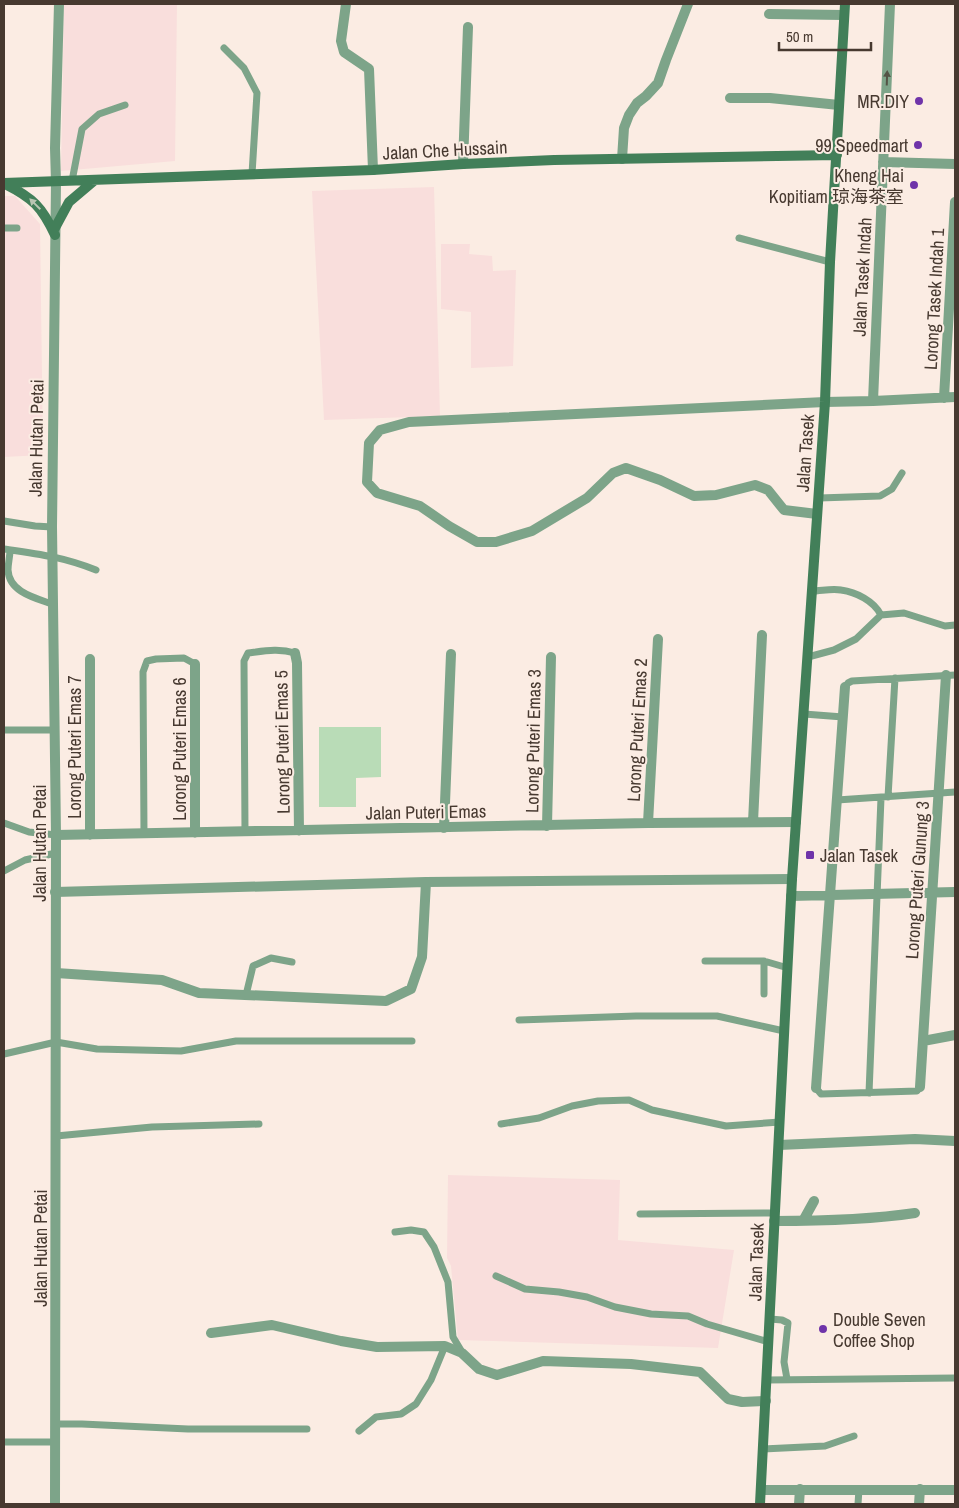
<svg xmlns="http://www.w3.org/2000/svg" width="959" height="1508" font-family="'Archivo Narrow','Noto Sans SC',sans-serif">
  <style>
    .industrial { fill: #f9dedc }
    .green { fill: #b9dcb7 }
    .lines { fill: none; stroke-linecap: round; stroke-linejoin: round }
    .service { stroke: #7da489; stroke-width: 7 }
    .minor { stroke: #7da489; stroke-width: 10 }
    .tertiary { stroke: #7da489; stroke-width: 10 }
    .secondary { stroke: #427f59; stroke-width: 10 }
    .oneway { fill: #545446 }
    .oneway2 { fill: #bac6b3 }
    .poi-dot { fill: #6f33a9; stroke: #fbece3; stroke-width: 2 }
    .labels { text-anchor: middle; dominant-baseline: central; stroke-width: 4; stroke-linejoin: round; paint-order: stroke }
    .poi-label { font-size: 18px; fill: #473930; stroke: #fbece3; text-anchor: end }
    .street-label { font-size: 18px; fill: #473930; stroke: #fbece3 }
  </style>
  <rect width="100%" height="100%" fill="#fbece3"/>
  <path class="industrial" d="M64,4H177L175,161L61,171Z
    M434,187L440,416L324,420L312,191Z
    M4,196H15L40,224L43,455L4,457Z
    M441,244H470L469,254L492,256L493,271L516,270L513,366L471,368V312L441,309Z
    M448,1175L620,1180L618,1240L734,1250L718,1348L458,1340L451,1266L447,1258Z"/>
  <path class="green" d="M319,727H381V777L356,778V807H319Z"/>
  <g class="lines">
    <path class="service" d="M224,48L244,68L257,93L252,174
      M72,181L82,129L99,114L125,105
      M4,228H17
      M739,238L830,262
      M819,498L880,496L892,489L902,473
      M4,521L35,526L52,527
      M4,549C39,554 63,557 96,570
      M10,550C10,557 8,563 8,570C9,592 35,598 52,604
      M812,591C821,591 832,588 841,590C856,592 874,601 881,615
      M808,657L834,650L856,639L881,615L904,613L945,626L955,625
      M845,687L848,683L852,681L955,675
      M804,714L843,717
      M4,730H54
      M888,797L895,678
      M837,800L955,792
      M4,823L29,832L56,835
      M245,832L244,661L248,653C264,651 279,648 295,653
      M144,834L143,672L147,661L156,659L184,658L195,664
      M4,871L25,860L56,853
      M705,961H764L788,968
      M764,961V994
      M246,995L253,966L271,958L292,962
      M519,1020L636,1016H717L784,1031
      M4,1054L56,1042L97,1049L181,1051L236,1041H412
      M816,1088L821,1094L917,1091L920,1087
      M869,1093L881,798
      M501,1124L539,1118L572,1106L598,1101L629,1100L652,1110L726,1126L780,1122
      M56,1136L152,1127L259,1124
      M640,1214L774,1213
      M395,1232L411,1230L424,1232L434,1247L448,1282L453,1337L462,1352
      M496,1276L525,1289L559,1292L587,1297L615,1307L651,1314L688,1316L707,1324L769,1342
      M770,1319L782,1320L788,1323L784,1362L787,1379
      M767,1380L955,1378
      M56,1424H82L188,1429H307
      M359,1431L376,1417L401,1414L416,1404L431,1380L445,1346
      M4,1442H56
      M763,1449L825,1446L854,1436
      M858,1504L859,1489"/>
    <path class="minor" d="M346,4L341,41L344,52L369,69L373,170
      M769,14L844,15
      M730,98H770L839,105
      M622,159L624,128L629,115L637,103L646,96L658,83L666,60L688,4
      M883,162L955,164
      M463,164L468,27
      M56,182L55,148L59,4
      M944,398L955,202
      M873,401L890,4
      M817,514L784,510L768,490L755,485L716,495L694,496L660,480L626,468L613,473L587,498L532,531L496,542H477L449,526L420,506L377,493L367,482L369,443L380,430L409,422L825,402L873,401L955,397
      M295,653L297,663L299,831
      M90,659V835
      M195,664V833
      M753,822L762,635
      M648,823L658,639
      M547,826L551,657
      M444,828L451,654
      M56,835L648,823L796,822
      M55,892L426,882L792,879
      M791,896L955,892
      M56,973L162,980L199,993L386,1001L411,989L422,957L426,882
      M923,1041L955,1035
      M920,1087L946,675
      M816,1088L845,687
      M779,1145L915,1139L955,1141
      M774,1221C822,1221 868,1220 915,1213
      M803,1221L814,1201
      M211,1333L272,1325L341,1341L377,1347L445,1346L462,1353L479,1369L497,1375L543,1361L631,1364L700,1372L728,1399L742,1402L766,1401
      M761,1490H955
      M799,1504L800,1489
      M919,1504L920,1489"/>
    <path class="tertiary" d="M55,1504L56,835L52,527L56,182"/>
    <path class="secondary" d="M4,183L373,170L463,164L554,160L837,155
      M5,184C33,198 42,207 55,235
      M55,228L69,202L95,180
      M760,1504L792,879L825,402L830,262L845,4"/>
  </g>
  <defs><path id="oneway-solid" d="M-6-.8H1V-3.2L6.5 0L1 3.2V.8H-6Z" transform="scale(1.25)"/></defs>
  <use class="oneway" href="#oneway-solid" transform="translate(887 78) rotate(-88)"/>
  <use class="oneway2" href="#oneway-solid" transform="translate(35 204) rotate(-135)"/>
  <g class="poi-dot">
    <circle cx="919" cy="101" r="5"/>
    <circle cx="918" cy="145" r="5"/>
    <circle cx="914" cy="185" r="5"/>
    <rect x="805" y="850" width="10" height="10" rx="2.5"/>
    <circle cx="823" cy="1329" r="5"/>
  </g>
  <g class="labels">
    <g class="poi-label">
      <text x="909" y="101">MR.DIY</text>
      <text x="908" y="145">99 Speedmart</text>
      <text x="904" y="175">Kheng Hai<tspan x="904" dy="21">Kopitiam 琼海茶室</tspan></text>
      <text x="820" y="855" text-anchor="start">Jalan Tasek</text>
      <text x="833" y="1319" text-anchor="start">Double Seven<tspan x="833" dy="21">Coffee Shop</tspan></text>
    </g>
    <g class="street-label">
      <text transform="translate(445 150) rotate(-3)">Jalan Che Hussain</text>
      <text transform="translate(862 277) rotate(-87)">Jalan Tasek Indah</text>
      <text transform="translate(934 299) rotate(-87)">Lorong Tasek Indah 1</text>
      <text transform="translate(36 438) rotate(-89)">Jalan Hutan Petai</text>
      <text transform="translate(805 453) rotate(-86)">Jalan Tasek</text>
      <text transform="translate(637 730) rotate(-87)">Lorong Puteri Emas 2</text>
      <text transform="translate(533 741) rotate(-89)">Lorong Puteri Emas 3</text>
      <text transform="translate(282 742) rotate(-91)">Lorong Puteri Emas 5</text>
      <text transform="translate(74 747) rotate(-90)">Lorong Puteri Emas 7</text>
      <text transform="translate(179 749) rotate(-90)">Lorong Puteri Emas 6</text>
      <text transform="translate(426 812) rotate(-1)">Jalan Puteri Emas</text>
      <text transform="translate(39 843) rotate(-90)">Jalan Hutan Petai</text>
      <text transform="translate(917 880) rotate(-86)">Lorong Puteri Gunung 3</text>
      <text transform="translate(40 1248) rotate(-90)">Jalan Hutan Petai</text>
      <text transform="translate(756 1262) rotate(-88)">Jalan Tasek</text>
    </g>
  </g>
  <rect width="959" height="1508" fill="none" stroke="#473930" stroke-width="10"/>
  <path d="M779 42v8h92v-8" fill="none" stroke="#473930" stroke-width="2.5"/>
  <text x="786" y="42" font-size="15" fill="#473930" stroke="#fbece3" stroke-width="4" paint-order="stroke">50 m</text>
</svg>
